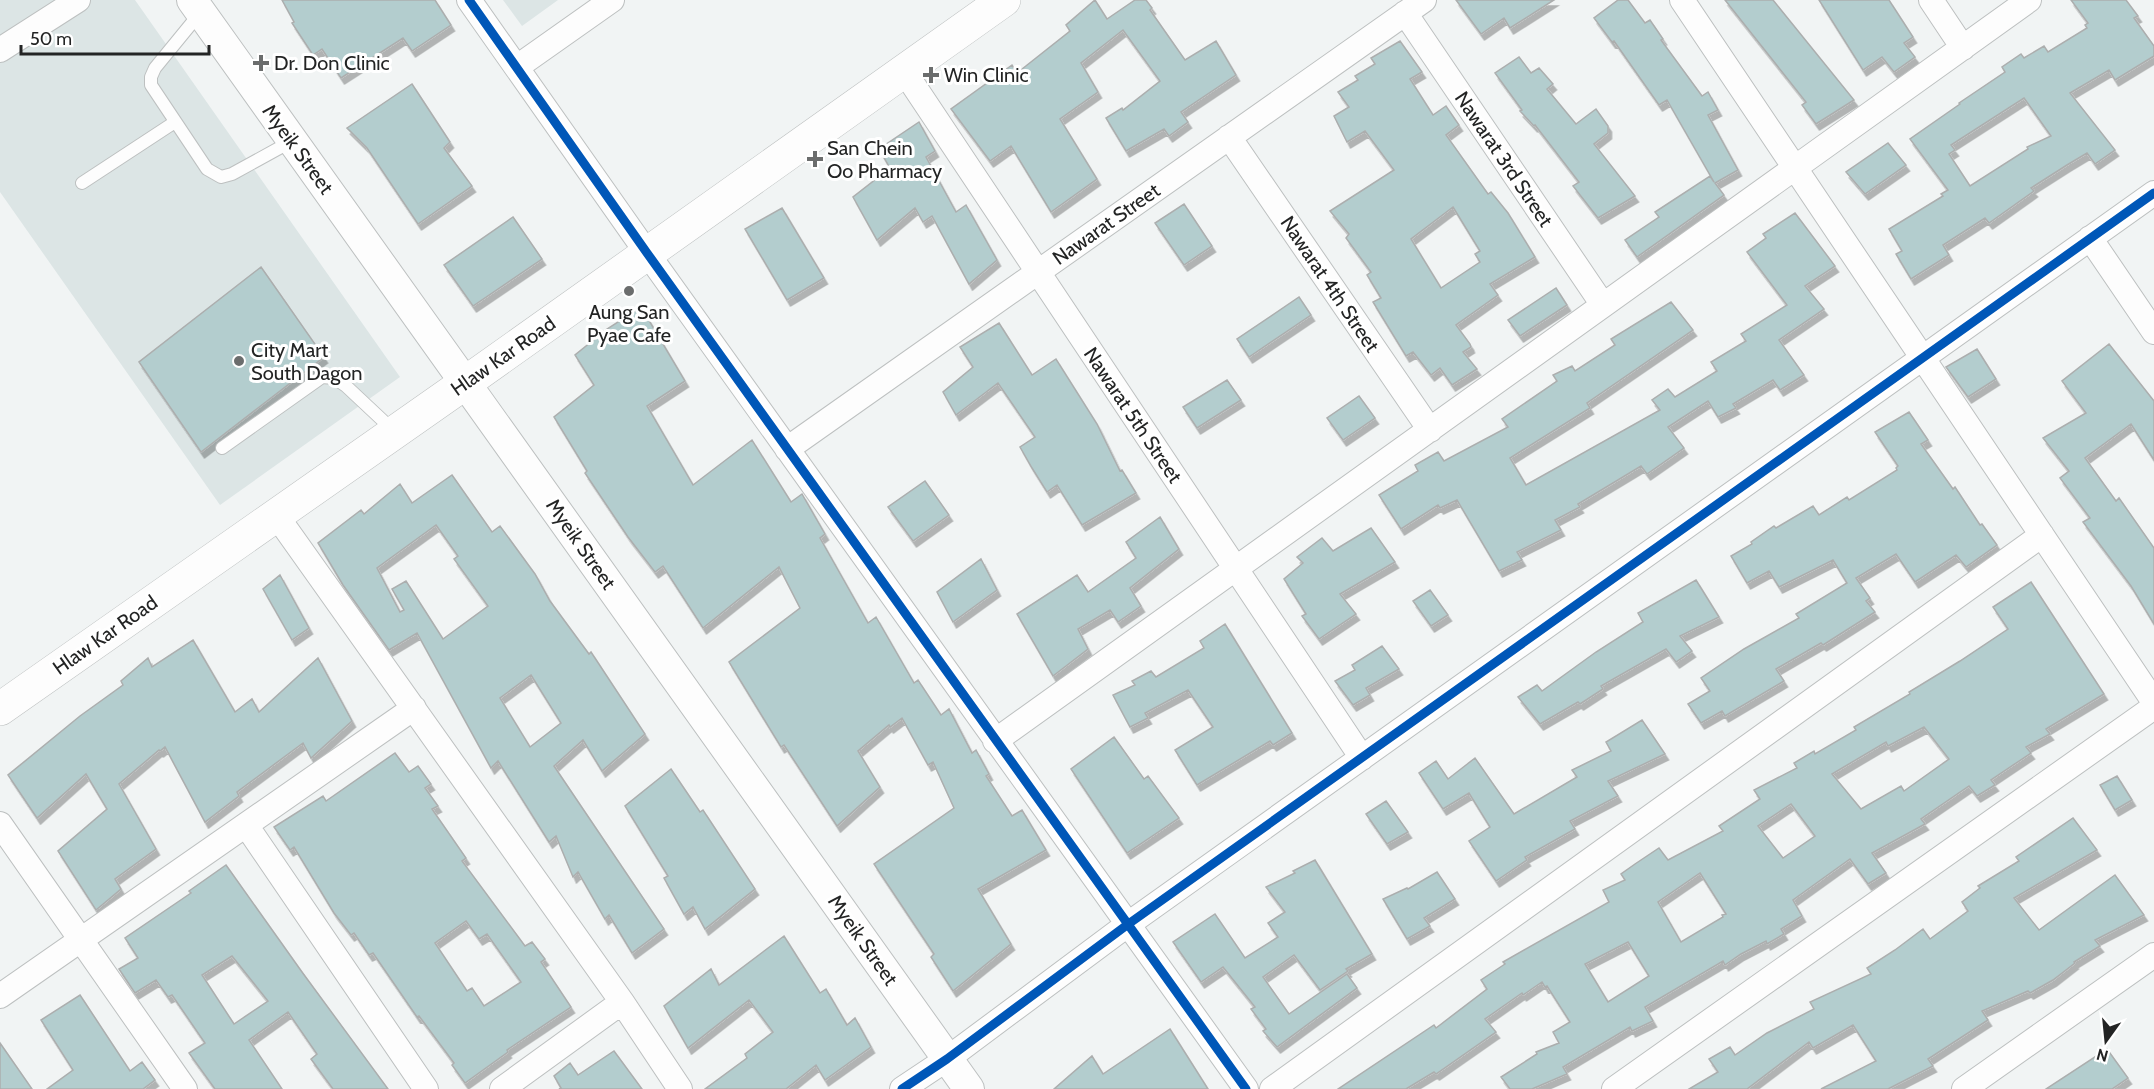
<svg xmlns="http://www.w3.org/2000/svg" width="2154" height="1089" font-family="Cabin,sans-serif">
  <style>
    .built { fill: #dce5e5 }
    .building { fill: #b3cdce; stroke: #acaeae; stroke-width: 1.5; fill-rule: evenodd; filter: url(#shadow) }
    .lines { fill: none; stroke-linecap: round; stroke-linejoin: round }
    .service-casing { stroke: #bdc0c0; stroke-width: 14 }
    .minor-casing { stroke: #bdc0c0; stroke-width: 26 }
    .tertiary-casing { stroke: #bdc0c0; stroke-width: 32 }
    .secondary-casing { stroke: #bdc0c0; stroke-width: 34 }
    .service { stroke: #fdfdfd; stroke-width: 12 }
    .minor { stroke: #fdfdfd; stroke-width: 24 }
    .tertiary { stroke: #fdfdfd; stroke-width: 30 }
    .secondary { stroke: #fdfdfd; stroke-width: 33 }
    .cycleway-casing { stroke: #fff; stroke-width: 13 }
    .cycleway { stroke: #0057b8; stroke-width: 9 }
    .poi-dot { fill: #6b6d6d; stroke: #fff; stroke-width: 2 }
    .labels { text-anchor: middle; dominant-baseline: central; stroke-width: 6; stroke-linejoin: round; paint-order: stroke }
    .poi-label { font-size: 20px; fill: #232424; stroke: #fff; text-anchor: start }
    .street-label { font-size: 20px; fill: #232424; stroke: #fff }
  </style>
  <defs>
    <filter id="shadow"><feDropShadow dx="3.5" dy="6" stdDeviation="0" flood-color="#0004"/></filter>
  </defs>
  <rect width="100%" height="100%" fill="#f1f4f4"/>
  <path class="built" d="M0,0H135L400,377L220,505L0,192Z
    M503,0H558L522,26Z"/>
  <path class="building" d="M282,0H435L451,25L412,51L403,38L341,78L322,49L313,55L292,23L294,22Z
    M1095,0L1107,19L1135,0H1146L1152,8L1150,10L1185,60L1216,41L1236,75L1181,112L1188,122L1169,136L1164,129L1126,151L1106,118L1122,108L1123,110L1160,81L1123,30L1081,63L1098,92L1060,119L1097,179L1051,212L1011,146L990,161L951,109L1012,65L1017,73L1070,31L1066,25Z
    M1456,0H1554L1510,28L1504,18L1481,34Z
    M1618,0H1628L1645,23L1650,20L1663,39L1661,40L1702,96L1708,92L1718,110L1708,115L1738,170L1715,183L1724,195L1637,257L1625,240L1659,217L1655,212L1710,176L1714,182L1667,100L1659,105L1614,41L1612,42L1594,18Z
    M1725,0H1773L1854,100L1816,124L1802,105L1806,102Z
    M1819,0H1889L1913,37L1904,43L1915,57L1894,72L1882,57L1863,70Z
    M2071,0H2126L2138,16L2134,18L2154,46V56L2115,80L2109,70L2070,93L2115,150L2095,164L2087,153L2067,165L2031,188L2034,191L1989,223L1985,218L1943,245L1949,255L1911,279L1896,254L1902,251L1889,229L1943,196L1941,194L1948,190L1910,139L1960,104L1959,103L2005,72L2002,67L2021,54L2024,58L2044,46L2048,52L2087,28L2085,25L2088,23ZM2024,98L2051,136L2027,147L2028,149L1970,186L1949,154L1955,150L1951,145Z
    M1400,41L1422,72L1410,79L1433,115L1446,106L1459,125L1446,135L1488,194L1491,192L1508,213L1535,257L1490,284L1498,295L1456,325L1470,344L1471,347L1463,352L1477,369L1452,385L1440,368L1431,375L1413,352L1406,356L1373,302L1381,298L1367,275L1371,272L1346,238L1349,234L1330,211L1394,170L1365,131L1347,142L1334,116L1349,107L1338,92L1358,80L1355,76L1375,64L1371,58ZM1453,207L1480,251L1475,254L1480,262L1441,288L1411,239Z
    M1519,57L1531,73L1539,68L1553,84L1547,89L1576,124L1596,109L1608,126V133L1594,144L1635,196L1598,218L1573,186L1579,182L1535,125L1534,126L1520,111L1522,110L1495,73Z
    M412,84L450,142L444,148L472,186L418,224L367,148L347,128Z
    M919,122L935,151L926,157L956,212L966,205L997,260L969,284L932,216L923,222L915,208L877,240L853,197L890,168L879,149Z
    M1888,143L1906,165L1865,194L1846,172Z
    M1184,204L1212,246L1184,265L1155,223Z
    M782,208L824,278L787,300L745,229Z
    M1795,213L1835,266L1805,286L1824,309L1779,340L1804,375L1780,390L1773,380L1733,404L1736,408L1718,417L1708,401L1668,427L1684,448L1647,474L1641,466L1578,504L1580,507L1555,520L1561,530L1517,552L1522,560L1499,571L1457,500L1440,508L1438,505L1401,529L1379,495L1418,471L1415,465L1438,452L1444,461L1508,427L1502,419L1557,381L1553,375L1572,366L1575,371L1615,345L1611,339L1671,302L1693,330L1587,403L1590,408L1510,458L1526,485L1660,410L1652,400L1668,389L1675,397L1717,371L1711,362L1746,341L1741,334L1787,305L1747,252L1766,238L1763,234Z
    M513,217L542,259L473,306L444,265Z
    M261,267L324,357L201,452L139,362Z
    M1556,288L1567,305L1520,336L1508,320Z
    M1299,297L1311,315L1249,357L1237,339Z
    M641,307L685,381L647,406L693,485L752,440L791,502L802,494L825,534L820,538L868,623L876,617L914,683L918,680L941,715L949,709L972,753L976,750L989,774L986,776L1012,816L1022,810L1046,850L978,889L1011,944L953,991L931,957L934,954L874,864L954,808L933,762L928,765L902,718L890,727L889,725L858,751L880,787L837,826L784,745L781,747L729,662L800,608L779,567L703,628L663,566L655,572L628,537L585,473L587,471L554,417L594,385L575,355L607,329Z
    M999,323L1032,375L1056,359L1097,424L1120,471L1122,470L1136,493L1082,525L1057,485L1047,492L1032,468L1020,447L1035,437L998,383L956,415L943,392L973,367L960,347Z
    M2109,344L2154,401V460L2131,424L2085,458L2116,501L2119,498L2154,548V624L2131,586L2083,522L2090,518L2060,478L2069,471L2043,438L2086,413L2062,381Z
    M1977,349L1996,379L1968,397L1946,367Z
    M1227,380L1241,400L1197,428L1183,407Z
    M1359,396L1375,418L1343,440L1327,418Z
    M1909,412L1928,440L1921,444L1953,489L1955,487L1980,525L1982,524L1997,545L1966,567L1956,555L1915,582L1896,554L1856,578L1870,598L1866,601L1875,612L1823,645L1821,643L1776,669L1784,681L1725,716L1722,711L1701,723L1688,704L1710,691L1701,678L1744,649L1799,618L1796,614L1847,583L1833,560L1779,587L1769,571L1747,583L1731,556L1752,544L1751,542L1774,526L1776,528L1813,506L1819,515L1847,497L1849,500L1897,470L1896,468L1898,466L1875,432Z
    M452,475L492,532L500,526L535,574L550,601L589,654L591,652L645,734L602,771L583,740L554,766L664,929L632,953L609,915L605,919L578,872L573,877L556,836L549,842L498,761L491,768L417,633L389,650L343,585L318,543L361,510L364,514L400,484L412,503ZM436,525L458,556L454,559L488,606L443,639L406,581L392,589L404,610L400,612L377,568ZM531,675L561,723L530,747L500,698Z
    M925,481L949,515L913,541L888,507Z
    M1160,517L1179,549L1130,588L1141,606L1118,622L1110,610L1078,629L1088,649L1053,676L1017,614L1077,575L1088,592L1136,558L1126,542Z
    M1371,528L1395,562L1340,594L1356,614L1319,639L1302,616L1306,614L1284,579L1303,563L1297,557L1322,538L1333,551Z
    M981,559L997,590L953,622L937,592Z
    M280,575L309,628L292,640L263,589Z
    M1696,580L1719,617L1680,636L1692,651L1676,662L1666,649L1601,686L1603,689L1580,704L1578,702L1540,724L1518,697L1537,685L1542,691L1596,652L1643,622L1638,613Z
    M2031,582L2104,694L2046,729L2050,734L2026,747L2031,753L1991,780L1995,785L1977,796L1969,786L1921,819L1925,824L1872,853L1886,873L1868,884L1850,859L1793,900L1802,916L1781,929L1784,934L1767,944L1766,941L1741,954L1725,965L1723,961L1645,1007L1653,1021L1632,1031L1630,1027L1563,1067L1567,1074L1532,1089H1510L1501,1077L1537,1054L1536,1052L1559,1043L1553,1032L1570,1022L1547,986L1545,987L1542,982L1523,995L1522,993L1485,1019L1496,1032L1436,1074L1434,1072L1406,1089H1338L1434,1025L1436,1028L1487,989L1481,980L1505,964L1503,962L1609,902L1603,890L1625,880L1621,874L1635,864L1659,848L1668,860L1723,831L1719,826L1760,799L1754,790L1797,768L1794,763L1814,751L1815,754L1856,730L1854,727L1910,694L1909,692L1960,661L2008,629L1993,607ZM1924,727L1949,759L1904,791L1901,786L1861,809L1832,774L1886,742L1888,746ZM1791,804L1815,836L1783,858L1758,826ZM1700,873L1726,914L1722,915L1723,917L1681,942L1658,902ZM1628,942L1649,976L1608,1002L1585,964Z
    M1430,590L1448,615L1431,626L1413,601Z
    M1225,624L1292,733L1273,745L1270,741L1197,785L1175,750L1213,727L1188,690L1145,713L1148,718L1130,727L1113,695L1135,685L1132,681L1151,671L1156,677L1204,648L1200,641Z
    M193,640L235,712L252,699L259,712L318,658L352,721L311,758L303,743L237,792L239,796L205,822L165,747L160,751L159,750L119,784L156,849L115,879L121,889L96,910L58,851L107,809L86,774L37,818L8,775L80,716L123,685L121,681L148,658L152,667Z
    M1382,646L1399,669L1366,688L1370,695L1353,705L1335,681L1355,670L1352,665Z
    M1642,720L1665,754L1608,781L1618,796L1570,821L1575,829L1525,857L1527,860L1496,881L1469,841L1490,827L1469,793L1443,809L1419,773L1436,761L1448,779L1475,758L1514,814L1577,777L1572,770L1611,751L1606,742Z
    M1114,737L1144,779L1148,776L1179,818L1127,853L1071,769Z
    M395,753L409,772L418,766L431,784L425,788L438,806L432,809L466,858L462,861L525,946L532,942L545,959L541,962L571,1007L507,1050L508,1052L465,1083L452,1065L454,1063L419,1016L417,1017L373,953L369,955L354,933L351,935L334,913L294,847L290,850L274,827L323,796L326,801ZM466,921L479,939L487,934L521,982L484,1006L472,988L467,991L435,943Z
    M671,769L700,812L703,810L755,889L705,929L693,907L684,914L664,878L668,876L625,806Z
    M2117,776L2132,800L2115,810L2100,785Z
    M1386,801L1408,832L1387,844L1366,814Z
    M2073,818L2097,850L2014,898L2039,930L2115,875L2144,915L2095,940L2100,946L2074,962L2075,963L2053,980L2030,993L2028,991L1982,1011L1988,1020L1928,1059L1933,1066L1888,1089H1821L1876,1061L1853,1025L1813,1048L1809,1042L1747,1089H1689L1718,1072L1709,1059L1730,1047L1735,1055L1767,1033L1814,1009L1810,1002L1871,974L1867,968L1895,950L1923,929L1930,939L1968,911L1962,902L1980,888L1978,886L2019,861L2016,857Z
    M1315,860L1372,954L1346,969L1348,971L1320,990L1294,955L1263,977L1289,1014L1347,974L1357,988L1277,1047L1263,1031L1266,1029L1251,1009L1255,1007L1223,967L1201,982L1173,942L1215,914L1245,958L1278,937L1268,923L1285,912L1266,887L1295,873L1293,871Z
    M226,865L302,972L388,1089H333L311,1059L317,1054L288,1012L249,1040L282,1089H215L189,1053L205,1043L172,995L168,997L156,980L135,993L119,969L138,958L125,938L191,893L189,891ZM232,956L268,1001L234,1024L202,975Z
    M1437,872L1455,899L1424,918L1430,926L1407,939L1383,899L1407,888L1408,889Z
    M784,936L820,993L826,989L847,1025L855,1018L871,1047L825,1080L816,1065L786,1089H705L747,1058L745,1054L773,1032L749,1000L688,1048L664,1006L711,969L719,985Z
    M80,995L130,1071L142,1062L155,1080L143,1089H47L73,1070L41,1020Z
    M1170,1029L1208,1089H1054L1092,1056L1103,1074Z
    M0,1043L32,1089H0Z
    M2107,1049L2128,1078L2112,1089H2046Z
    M614,1051L642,1089H559L561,1088L554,1076L570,1063L578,1075Z"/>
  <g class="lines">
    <g class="service-casing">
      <path id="service" d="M200,13L155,68L151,77V85L207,169L221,177L232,174L292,141
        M82,183L175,122
        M222,448L322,377L334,378L346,386L394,431"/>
    </g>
    <g class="minor-casing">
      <path id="minor" d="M469,0L647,253L1246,1089
        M1682,0L2154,702
        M1931,0L1963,48
        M1405,13L1603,305
        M0,50L78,0
        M517,67L612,0
        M904,71L1362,758
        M1229,137L1430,430
        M2090,238L2154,332
        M787,449L1424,0
        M276,515L622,1002L680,1089
        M995,741L2029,0
        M0,824L185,1089
        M246,825L426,1089
        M0,996L414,708
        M502,1089L622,1002
        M902,1089L947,1059L1127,925L2154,193
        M1272,1089L2042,535
        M1614,1089L2154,707
        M1964,1089L2154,955"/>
    </g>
    <g class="tertiary-casing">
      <path id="tertiary" d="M192,0L969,1089"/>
    </g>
    <g class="secondary-casing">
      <path id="secondary" d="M0,709L465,383L1004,0"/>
    </g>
    <use href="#service" class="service"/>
    <use href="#minor" class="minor"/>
    <use href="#tertiary" class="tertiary"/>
    <use href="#secondary" class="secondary"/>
    <g class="cycleway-casing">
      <path id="cycleway" d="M469,0L647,253L1246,1089
        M902,1089L947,1059L1127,925L2154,193"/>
    </g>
    <use href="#cycleway" class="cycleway"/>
  </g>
  <g class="poi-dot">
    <path d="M258 54h6v6h6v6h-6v6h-6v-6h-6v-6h6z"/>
    <path d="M928 66h6v6h6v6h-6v6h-6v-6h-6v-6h6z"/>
    <path d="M812 150h6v6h6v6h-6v6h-6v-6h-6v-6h6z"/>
    <circle cx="629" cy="291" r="6"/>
    <circle cx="239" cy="361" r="6"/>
  </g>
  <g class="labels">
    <g class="poi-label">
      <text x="274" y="63">Dr. Don Clinic</text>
      <text x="944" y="75">Win Clinic</text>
      <text x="827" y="148">San Chein<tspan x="827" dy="23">Oo Pharmacy</tspan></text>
      <text x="629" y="312" text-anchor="middle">Aung San<tspan x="629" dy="23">Pyae Cafe</tspan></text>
      <text x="251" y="350">City Mart<tspan x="251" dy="23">South Dagon</tspan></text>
    </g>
    <g class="street-label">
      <text transform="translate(298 149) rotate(54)">Myeik Street</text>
      <text transform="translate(1504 159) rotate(56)">Nawarat 3rd Street</text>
      <text transform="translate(1106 224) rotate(-35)">Nawarat Street</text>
      <text transform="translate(1330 284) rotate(56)">Nawarat 4th Street</text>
      <text transform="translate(503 356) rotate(-35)">Hlaw Kar Road</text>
      <text transform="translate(1133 415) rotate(56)">Nawarat 5th Street</text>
      <text transform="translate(581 544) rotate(55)">Myeik Street</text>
      <text transform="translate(105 635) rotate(-35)">Hlaw Kar Road</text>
      <text transform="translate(863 940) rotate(55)">Myeik Street</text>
    </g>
  </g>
  <g transform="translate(2106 1041) rotate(195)" stroke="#ffffff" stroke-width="4.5" paint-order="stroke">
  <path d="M0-4.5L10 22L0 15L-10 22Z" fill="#232424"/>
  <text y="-9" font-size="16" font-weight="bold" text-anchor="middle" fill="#232424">N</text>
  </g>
  <path d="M21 45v9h188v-9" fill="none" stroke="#232424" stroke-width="3"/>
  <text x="30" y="45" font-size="18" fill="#232424" stroke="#ffffff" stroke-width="4.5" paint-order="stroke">50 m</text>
</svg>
